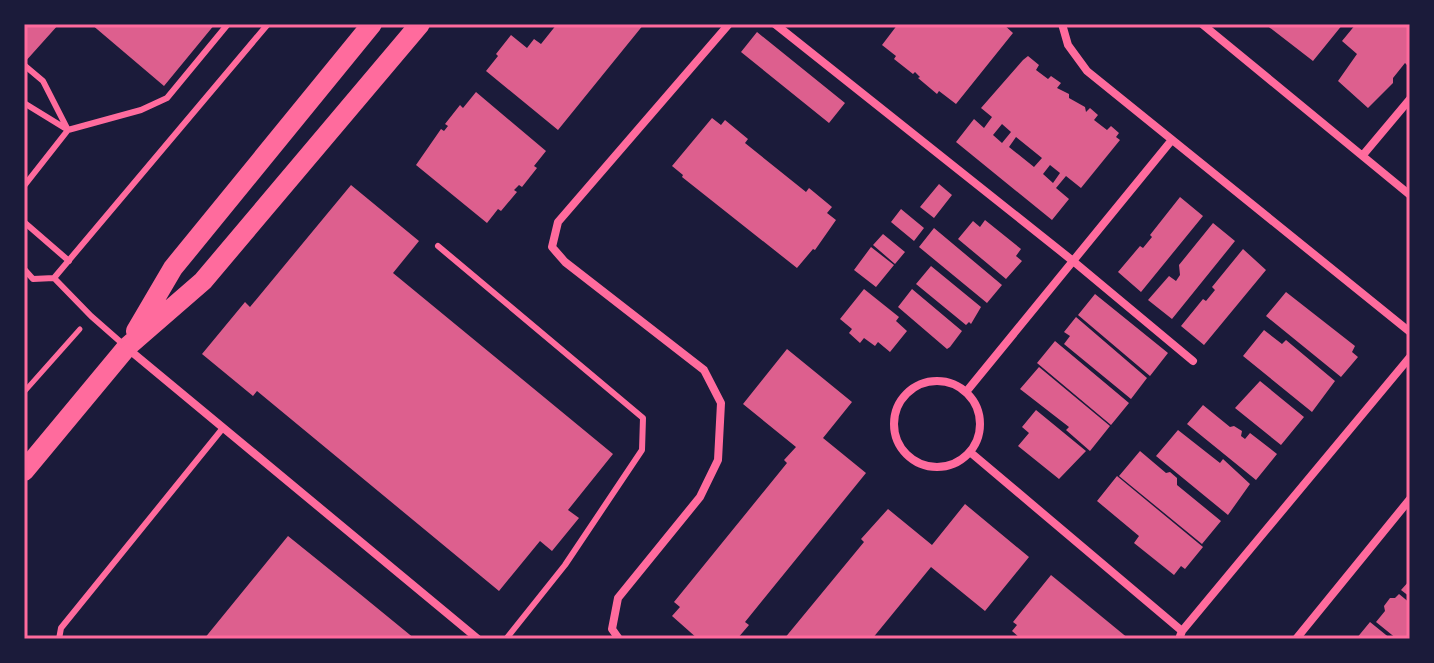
<svg xmlns="http://www.w3.org/2000/svg" width="1434" height="663" font-family="Quicksand,sans-serif">
  <style>
    .building { fill: #dd5f8e; fill-rule: evenodd }
    .lines { fill: none; stroke-linecap: round; stroke-linejoin: round }
    .path { stroke: #ff6b9d; stroke-width: 5 }
    .service { stroke: #ff6b9d; stroke-width: 6 }
    .minor { stroke: #ff6b9d; stroke-width: 8 }
    .primary { stroke: #ff6b9d; stroke-width: 20 }
    .neatline { fill: none; stroke: #ff6b9d; stroke-width: 3 }
  </style>
  <rect width="100%" height="100%" fill="#1b1b3a"/>
  <path class="building" d="M24,24H59L24,63Z
    M91,24H215L164,86Z
    M557,24H644L558,130L486,71L498,56L496,54L511,35L527,48L534,39L541,44Z
    M898,24H1003L1013,33L956,104L939,91L937,94L918,78L920,77L915,72L913,74L894,59L896,56L882,45Z
    M1265,24H1343L1313,61Z
    M1356,24H1410V64L1408,66L1405,63L1393,78V83L1368,108L1338,81L1357,54L1342,41Z
    M757,32L845,103L829,123L741,52Z
    M1028,56L1039,65L1036,70L1048,79L1051,76L1061,83L1057,88L1069,94V98L1085,107L1086,112L1090,108L1098,115L1094,120L1107,130L1111,126L1119,133L1116,137L1120,140L1081,188L1066,176L1056,188L1069,199L1052,220L956,142L974,119L984,128L992,117L981,108L1023,60ZM1002,124L1011,132L1002,143L993,135ZM1016,137L1042,158L1034,167L1009,147ZM1050,165L1060,173L1053,183L1043,174Z
    M476,92L546,151L534,166L537,168L522,187L519,185L514,190L517,192L501,211L498,209L487,223L416,165L441,129L444,131L448,126L445,124L460,105L463,108Z
    M712,118L721,125L725,120L748,139L745,143L806,192L809,188L832,207L827,213L836,220L815,250L813,249L797,268L682,177L683,175L672,166Z
    M939,184L952,195L934,218L920,207Z
    M351,185L419,241L393,273L613,454L568,510L579,518L552,551L540,541L499,591L257,391L253,396L202,354L245,302L250,307Z
    M1180,197L1203,216L1141,292L1118,272L1140,246L1143,248L1152,237L1150,235Z
    M901,209L924,228L914,241L891,222Z
    M985,220L1021,249L1016,256L1022,261L1006,279L958,239L973,221L980,227Z
    M1213,223L1235,241L1172,319L1148,300L1169,276L1176,281L1180,275L1179,265Z
    M934,228L1002,285L987,303L919,247Z
    M883,234L905,252L895,264L873,245Z
    M871,247L894,265L876,287L854,270Z
    M1243,249L1266,270L1204,345L1181,326L1203,299L1206,301L1215,290L1212,287Z
    M931,266L981,307L971,324L969,322L966,325L916,284Z
    M864,289L899,317L896,321L907,331L890,352L878,342L875,346L864,338L860,343L849,333L852,329L840,319Z
    M912,289L962,331L950,347L947,349L898,307Z
    M1286,292L1355,346L1352,352L1358,357L1341,377L1266,316Z
    M1095,294L1168,353L1150,376L1078,315Z
    M1076,317L1147,378L1131,399L1064,344L1070,336L1064,332Z
    M1264,330L1282,344L1286,340L1335,381L1312,412L1243,356Z
    M1055,341L1129,403L1111,425L1037,363Z
    M787,349L852,402L823,438L866,473L745,622L749,625L737,639H698L672,616L680,607L674,602L787,463L784,460L796,447L743,404Z
    M1039,367L1110,426L1090,451L1066,430L1069,427L1020,389Z
    M1260,381L1304,417L1281,445L1235,408Z
    M1203,405L1230,427L1234,426L1242,431L1241,436L1245,439L1250,433L1277,454L1256,480L1187,424Z
    M1036,410L1086,451L1059,479L1018,446L1029,433L1022,427Z
    M1178,430L1220,463L1223,459L1250,484L1228,515L1156,456Z
    M1140,451L1166,473L1170,472L1177,478V485L1221,521L1202,544L1119,476Z
    M1117,476L1203,547L1185,569L1181,566L1174,575L1134,543L1139,536L1097,501Z
    M965,504L1029,557L985,611L931,567L872,639H784L864,542L861,539L888,509L932,545Z
    M288,536L360,594L415,639H204Z
    M1051,575L1129,639H1021L1012,631L1017,625L1013,622Z
    M1410,580V597L1401,590Z
    M1399,594L1410,603V639H1397L1376,622L1385,611L1384,606L1390,598H1395Z
    M1370,622L1391,639H1356Z"/>
  <g class="lines">
    <path class="path" d="M24,392L80,329"/>
    <path class="service" d="M24,65L43,81L68,130L24,103
      M24,186L68,130L141,110L167,98L228,24
      M24,222L69,261
      M438,246L643,418L642,450L565,565L506,639
      M24,269L33,279L54,278
      M124,345L91,316L54,278L268,24
      M59,639L61,628L223,428"/>
    <path class="minor" d="M775,24L1073,261L1193,361
      M1062,24L1068,45L1087,71L1410,332
      M1202,24L1410,195
      M1363,155L1410,99
      M127,348L478,639
      M894 424a43 43 0 1 1 86 0a43 43 0 1 1-86 0Z
      M966,392L1171,141
      M970,452L1182,631
      M619,639L612,629L618,598L700,497L718,460L721,403L704,370L565,262L552,247L558,222L729,24
      M1179,639L1182,631L1410,357
      M1296,639L1410,499"/>
    <path class="primary" d="M136,331L173,268L372,24
      M24,471L127,347L203,281L420,24"/>
  </g>
  <rect width="1434" height="663" fill="none" stroke="#1b1b3a" stroke-width="52"/>
  <rect x="26" y="26" width="1382" height="611" class="neatline"/>
</svg>
